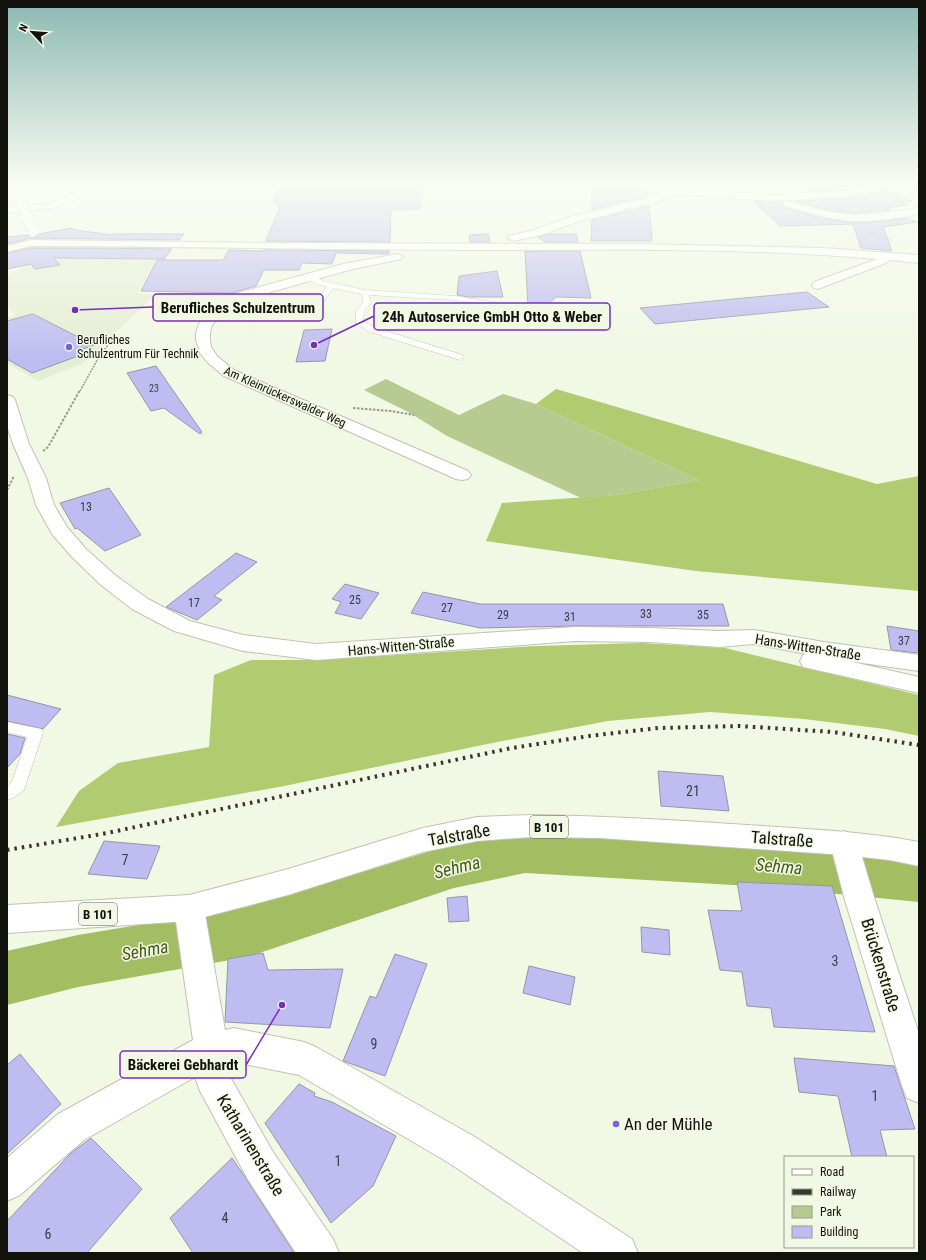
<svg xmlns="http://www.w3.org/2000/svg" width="926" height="1260" font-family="'Roboto Condensed',sans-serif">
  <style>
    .built { fill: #e4eed2 }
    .green { fill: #b7ca8f }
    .forest { fill: #b0cb70 }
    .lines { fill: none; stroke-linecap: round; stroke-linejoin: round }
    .river { fill: #a3bd62; fill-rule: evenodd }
    .building { fill: #bebcf0; stroke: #9695a9 }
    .service-casing { stroke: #bec4b1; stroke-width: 1 }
    .minor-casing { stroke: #bec4b1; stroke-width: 2 }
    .primary-casing { stroke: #bec4b1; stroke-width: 2 }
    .path-far2 { stroke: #969b8c; stroke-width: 1; stroke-dasharray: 1.5 1; stroke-linecap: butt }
    .path-far1 { stroke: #969b8c; stroke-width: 1.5; stroke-dasharray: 2 1; stroke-linecap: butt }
    .path { stroke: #969b8c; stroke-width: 2; stroke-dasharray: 2.5 1.5; stroke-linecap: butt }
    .service { fill: #fff; fill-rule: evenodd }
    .minor { fill: #fff; fill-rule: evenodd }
    .primary { fill: #fff; fill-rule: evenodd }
    .rail { stroke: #35382f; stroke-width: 4; stroke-dasharray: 2.5 5; stroke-linecap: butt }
    .minor-bridge-casing { stroke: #bec4b1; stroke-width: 11; stroke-linecap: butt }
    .minor-bridge { stroke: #fff; stroke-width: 10 }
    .poi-dot { fill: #7564de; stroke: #f1f8e4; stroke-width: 1.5 }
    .labels { text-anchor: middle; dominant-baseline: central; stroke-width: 3; stroke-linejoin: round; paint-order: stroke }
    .far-number-label { font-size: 10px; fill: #3c3d45 }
    .far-poi-label { font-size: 12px; fill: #11130c; stroke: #f1f8e4; text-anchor: start }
    .far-street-label { font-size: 12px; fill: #11130c; stroke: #f1f8e4 }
    .number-label { font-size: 12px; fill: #3c3d45 }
    .shield { fill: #f1f8e4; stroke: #54584d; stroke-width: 1 }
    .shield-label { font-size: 13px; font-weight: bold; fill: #11130c }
    .street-label { font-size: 14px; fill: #11130c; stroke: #f1f8e4 }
    .near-number-label { font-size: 14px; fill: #3c3d45 }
    .near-street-label { font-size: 17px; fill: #11130c; stroke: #f1f8e4 }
    .near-poi-label { font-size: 17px; fill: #11130c; stroke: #f1f8e4; text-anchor: start }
    .near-water-label { font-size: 18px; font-style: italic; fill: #4a5b1a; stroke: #f1f8e4 }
    .leader { fill: none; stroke: #7b2cbf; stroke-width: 1.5 }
    .callout-dot { fill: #7b2cbf; stroke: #f1f8e4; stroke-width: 1.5 }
    .callout { fill: #f1f8e4; stroke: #7b2cbf; stroke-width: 1.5 }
    .callout-label { font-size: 15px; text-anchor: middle; font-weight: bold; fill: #11130c }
  </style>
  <rect width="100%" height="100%" fill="#f1f8e4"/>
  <path class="built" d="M55,248H163L137,293L155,295L82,364L38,381L7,363V318L15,315L7,305V275L32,262H36Z"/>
  <path class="green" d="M386,379L459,415L503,394L536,404L699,480L617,495L581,498L447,436L410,413L364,390Z"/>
  <path class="forest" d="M556,389L877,484L919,476V591L696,571L486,541L502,503L617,495L699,480L536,404Z
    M642,643L725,648L919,695V736L885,729L804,719L710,712L608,721L497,742L284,786L56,827L79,791L118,763L209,747L214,675L251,660H319L537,646Z"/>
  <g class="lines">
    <path class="river" d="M525,831L768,843L919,856V902L768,887L525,873L454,888L247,957L78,987L7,1005V951L78,935L247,907L454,844Z"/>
  </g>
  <path class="building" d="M280,183H373V185L420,184V209L391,210L390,242L266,241L280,206H277L278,203H274Z
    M599,183H616L622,187L649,192L647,197L622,202L592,210V193Z
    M865,183L870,185L845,190L809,192Z
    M886,191L912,201L901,203L907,205L887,208L891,210L854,213L831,211L795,201L845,198Z
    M753,201L782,202V205L784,207L818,217L845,222H871L907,218L917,222L883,227L892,251L861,248L853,224L780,226Z
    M649,206L652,241H591L592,220Z
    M72,228L76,230L112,235L113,234H184L179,240L31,238L7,244V237L28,235L32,238L35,237L39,234Z
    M488,234L490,242H470L469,235Z
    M549,234H576L578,242H545L538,237Z
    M31,248H85L172,249L164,259L54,258L60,265L35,269L31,264L7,269V253Z
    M229,250L263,251V250L389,251V254L336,253L332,264L302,263L299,270H264L256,286L232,293L141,291L157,260H223Z
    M525,251H580L591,298L556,297L542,309L528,306Z
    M497,271L503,297H468L457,295L459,276Z
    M807,292L829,307L655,324L640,308Z
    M33,314L94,345L78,351V356L32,373L7,359V321Z
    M332,329L325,361L296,362L304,330Z
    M156,366L202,432L200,434L164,408L151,411L127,373Z
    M109,488L141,535L105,551L77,528L75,529L60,503Z
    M236,553L257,562L214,596L222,600L197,620L166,607Z
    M345,584L379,593L361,619L335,613L341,602L332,599Z
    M423,592L480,604H723L729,626H575L480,628L411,613Z
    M887,626L919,631V653L891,650Z
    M7,695L61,709L43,729L7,721Z
    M7,734L25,738L20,754L7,768Z
    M658,771L723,776L729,811L661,806Z
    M104,841L160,846L147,879L88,874Z
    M737,882L832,886L875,1032L774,1027L771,1008L747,1006L742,972L720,970L708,910L742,911Z
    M467,896L469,921L449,922L447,898Z
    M641,927L669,930L670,955L642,952Z
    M263,953L268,970L343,969L330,1028L225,1022L228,959Z
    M395,954L427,964L385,1076L343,1061L370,996L376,998Z
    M529,966L575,977L570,1005L523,993Z
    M20,1054L61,1104L7,1154V1065Z
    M794,1058L894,1066L915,1129L880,1130L887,1157H852L838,1096L799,1092Z
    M299,1084L315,1093L314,1096L332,1102L396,1136L373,1186L331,1223L265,1123Z
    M91,1138L142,1189L87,1253H7V1221L71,1153Z
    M232,1158L245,1177L294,1253H193L170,1218Z"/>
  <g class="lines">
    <g class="service-casing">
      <path id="service" d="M309,276H315L323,281L365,290L455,296L546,311L550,313L546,315L455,300L369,295L371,303L364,311L363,321L376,328L463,355L464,357L460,360L370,332L356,324V311L363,303L362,294L333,288L314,317H308L307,315L327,286L318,285L309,280Z
        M7,722L41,729L43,733L24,790L13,798L7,800V786L12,782L27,737L7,732Z"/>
    </g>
    <g class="minor-casing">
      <path id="minor" d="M23,183H35L21,190L20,195H14L11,189Z
        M66,183H119L114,186L86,188C79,209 26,212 7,213V207C28,206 62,206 77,189Z
        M617,183H638L671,188L774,195L845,191L892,183H912L907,186L845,197L774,201L673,194L656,203L625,209L612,214L582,220L541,235L513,241L507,238L509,236L534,230L576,215L605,209L622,203L649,198L661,192L622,186Z
        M788,201L831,212L854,215L882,213L919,208V214C898,218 876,222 854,221C830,220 807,212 784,206L783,204L784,202Z
        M31,240L282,243L636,244L823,248L919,255V263L890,260L886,263L818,289L814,288L812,285L814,282L877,259C740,247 602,250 465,250C320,250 176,246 31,246L7,252V246Z
        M397,254L401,255L403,257L401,259L349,270L232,303L212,325L210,333V340L211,347L217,356L234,370L468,471L471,475L468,479L462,480L456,479L224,376L207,362L200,353L196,340V333L199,324L223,297L343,264Z
        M7,395L13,397L15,400L29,444L46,478L54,505L67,527L86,549L115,575L148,599L190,621L243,635L316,644L575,627L650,628L719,631L754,630L824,642L919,655V671L848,661L919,677V693L803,667L800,661L803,655L806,654L754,644L719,647L650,642L575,641L316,660L243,651L174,631L132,609L101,585L72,557L52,534L36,505L28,478L13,444L7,426Z
        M844,831L854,835L858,843L874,897L919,1034V1103L907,1098L902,1086L844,897L830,843L834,835Z
        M189,895L200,898L204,908L225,1030L234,1028L304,1042L316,1047L475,1137L632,1239L638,1253H583L449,1163L299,1075L234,1062L228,1063L229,1075L273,1152L333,1239L339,1253H296L247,1178L200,1091L195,1077L84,1140L20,1195L7,1201V1158L58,1114L193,1040L174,908L178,898Z"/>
    </g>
    <g class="primary-casing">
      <path id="primary" d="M532,815C604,816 675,820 747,825C805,829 862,831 919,842V866L889,860L844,855L600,838L532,837L477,841L423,852L288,895L189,921L7,933V905L189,895L288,869L423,828L477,817Z"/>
    </g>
    <path class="path-far2" d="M871,233L893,241"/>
    <path class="path-far1" d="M80,391L100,355L113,339"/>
    <path class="path" d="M353,408L391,411L414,415
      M43,451L48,447L80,390
      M7,490L14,476"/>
    <use href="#service" class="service"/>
    <use href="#minor" class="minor"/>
    <use href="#primary" class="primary"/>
    <path class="rail" d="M7,850L102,834L512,748L589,736L658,728L739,726L833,732L919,745"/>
    <g class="minor-bridge-casing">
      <path id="minor-bridge" d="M17,193L33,231"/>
    </g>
    <use href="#minor-bridge" class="minor-bridge"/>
  </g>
  <linearGradient id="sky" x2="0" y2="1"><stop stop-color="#8cb8b2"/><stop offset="0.51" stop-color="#f9fcf3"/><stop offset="1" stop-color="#f9fcf3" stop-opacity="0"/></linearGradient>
  <rect width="926" height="359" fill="url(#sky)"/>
  <g class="poi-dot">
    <circle cx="69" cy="347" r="4"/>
    <circle cx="616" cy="1124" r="4"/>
  </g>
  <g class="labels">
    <g class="far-number-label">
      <text x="154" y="388">23</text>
    </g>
    <g class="far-poi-label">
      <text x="77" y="340">Berufliches<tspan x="77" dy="14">Schulzentrum Für Technik</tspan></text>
    </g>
    <g class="far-street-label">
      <text transform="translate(285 397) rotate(24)">Am Kleinrückerswalder Weg</text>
    </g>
    <g class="number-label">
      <text x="86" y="507">13</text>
      <text x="355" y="600">25</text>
      <text x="194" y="603">17</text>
      <text x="447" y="608">27</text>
      <text x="646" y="614">33</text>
      <text x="503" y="615">29</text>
      <text x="703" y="615">35</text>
      <text x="570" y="617">31</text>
      <text x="904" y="641">37</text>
    </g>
    <g class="shield">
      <rect x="530" y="816" width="38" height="22" rx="3"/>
      <rect x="79" y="903" width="38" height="22" rx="3"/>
    </g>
    <g class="shield-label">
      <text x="549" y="827">B 101</text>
      <text x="98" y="914">B 101</text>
    </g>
    <g class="street-label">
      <text transform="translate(401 646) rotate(-5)">Hans-Witten-Straße</text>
      <text transform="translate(808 647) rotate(9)">Hans-Witten-Straße</text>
    </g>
    <g class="near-number-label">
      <text x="693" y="791">21</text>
      <text x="125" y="860">7</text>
      <text x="835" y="961">3</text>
      <text x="374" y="1044">9</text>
      <text x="875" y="1096">1</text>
      <text x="338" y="1161">1</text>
      <text x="225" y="1218">4</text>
      <text x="48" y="1234">6</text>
    </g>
    <g class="near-street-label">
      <text transform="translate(459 835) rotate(-10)">Talstraße</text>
      <text transform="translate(782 839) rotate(4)">Talstraße</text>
      <text transform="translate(881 965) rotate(73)">Brückenstraße</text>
      <text transform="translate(251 1145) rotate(59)">Katharinenstraße</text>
    </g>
    <g class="near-poi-label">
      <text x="624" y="1124">An der Mühle</text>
    </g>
    <g class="near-water-label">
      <text transform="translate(779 866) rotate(5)">Sehma</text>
      <text transform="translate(457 867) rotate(-14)">Sehma</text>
      <text transform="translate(145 950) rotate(-10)">Sehma</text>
    </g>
  </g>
  <path class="leader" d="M75 310L153 307M314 345L374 316M282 1005L246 1065"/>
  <g class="callout-dot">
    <circle cx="75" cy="310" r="4"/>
    <circle cx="314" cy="345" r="4"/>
    <circle cx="282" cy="1005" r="4"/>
  </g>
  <g class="callout">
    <rect x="153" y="294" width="170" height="27" rx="4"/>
    <rect x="374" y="303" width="236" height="27" rx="4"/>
    <rect x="120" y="1051" width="126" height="27" rx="4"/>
  </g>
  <g class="callout-label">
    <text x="238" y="313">Berufliches Schulzentrum</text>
    <text x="492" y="322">24h Autoservice GmbH Otto &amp; Weber</text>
    <text x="183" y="1070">Bäckerei Gebhardt</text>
  </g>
  <rect width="926" height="1260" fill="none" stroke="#11130c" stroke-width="16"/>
  <rect x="784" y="1156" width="130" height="92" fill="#f1f8e4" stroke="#979c8e"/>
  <rect x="792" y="1169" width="20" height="6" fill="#ffffff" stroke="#979c8e"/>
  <text x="820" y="1176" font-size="12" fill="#11130c">Road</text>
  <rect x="792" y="1189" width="20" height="6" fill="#35382f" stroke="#979c8e"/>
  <text x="820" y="1196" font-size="12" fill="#11130c">Railway</text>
  <rect x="792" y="1206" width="20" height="12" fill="#b7ca8f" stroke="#979c8e"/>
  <text x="820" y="1216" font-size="12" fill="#11130c">Park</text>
  <rect x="792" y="1226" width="20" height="12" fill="#bebcf0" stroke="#979c8e"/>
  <text x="820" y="1236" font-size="12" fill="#11130c">Building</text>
  <g transform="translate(32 32) rotate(296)" stroke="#f1f8e4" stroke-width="3" paint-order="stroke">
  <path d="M0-3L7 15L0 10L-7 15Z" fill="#11130c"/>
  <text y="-6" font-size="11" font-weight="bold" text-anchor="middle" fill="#11130c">N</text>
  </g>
</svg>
